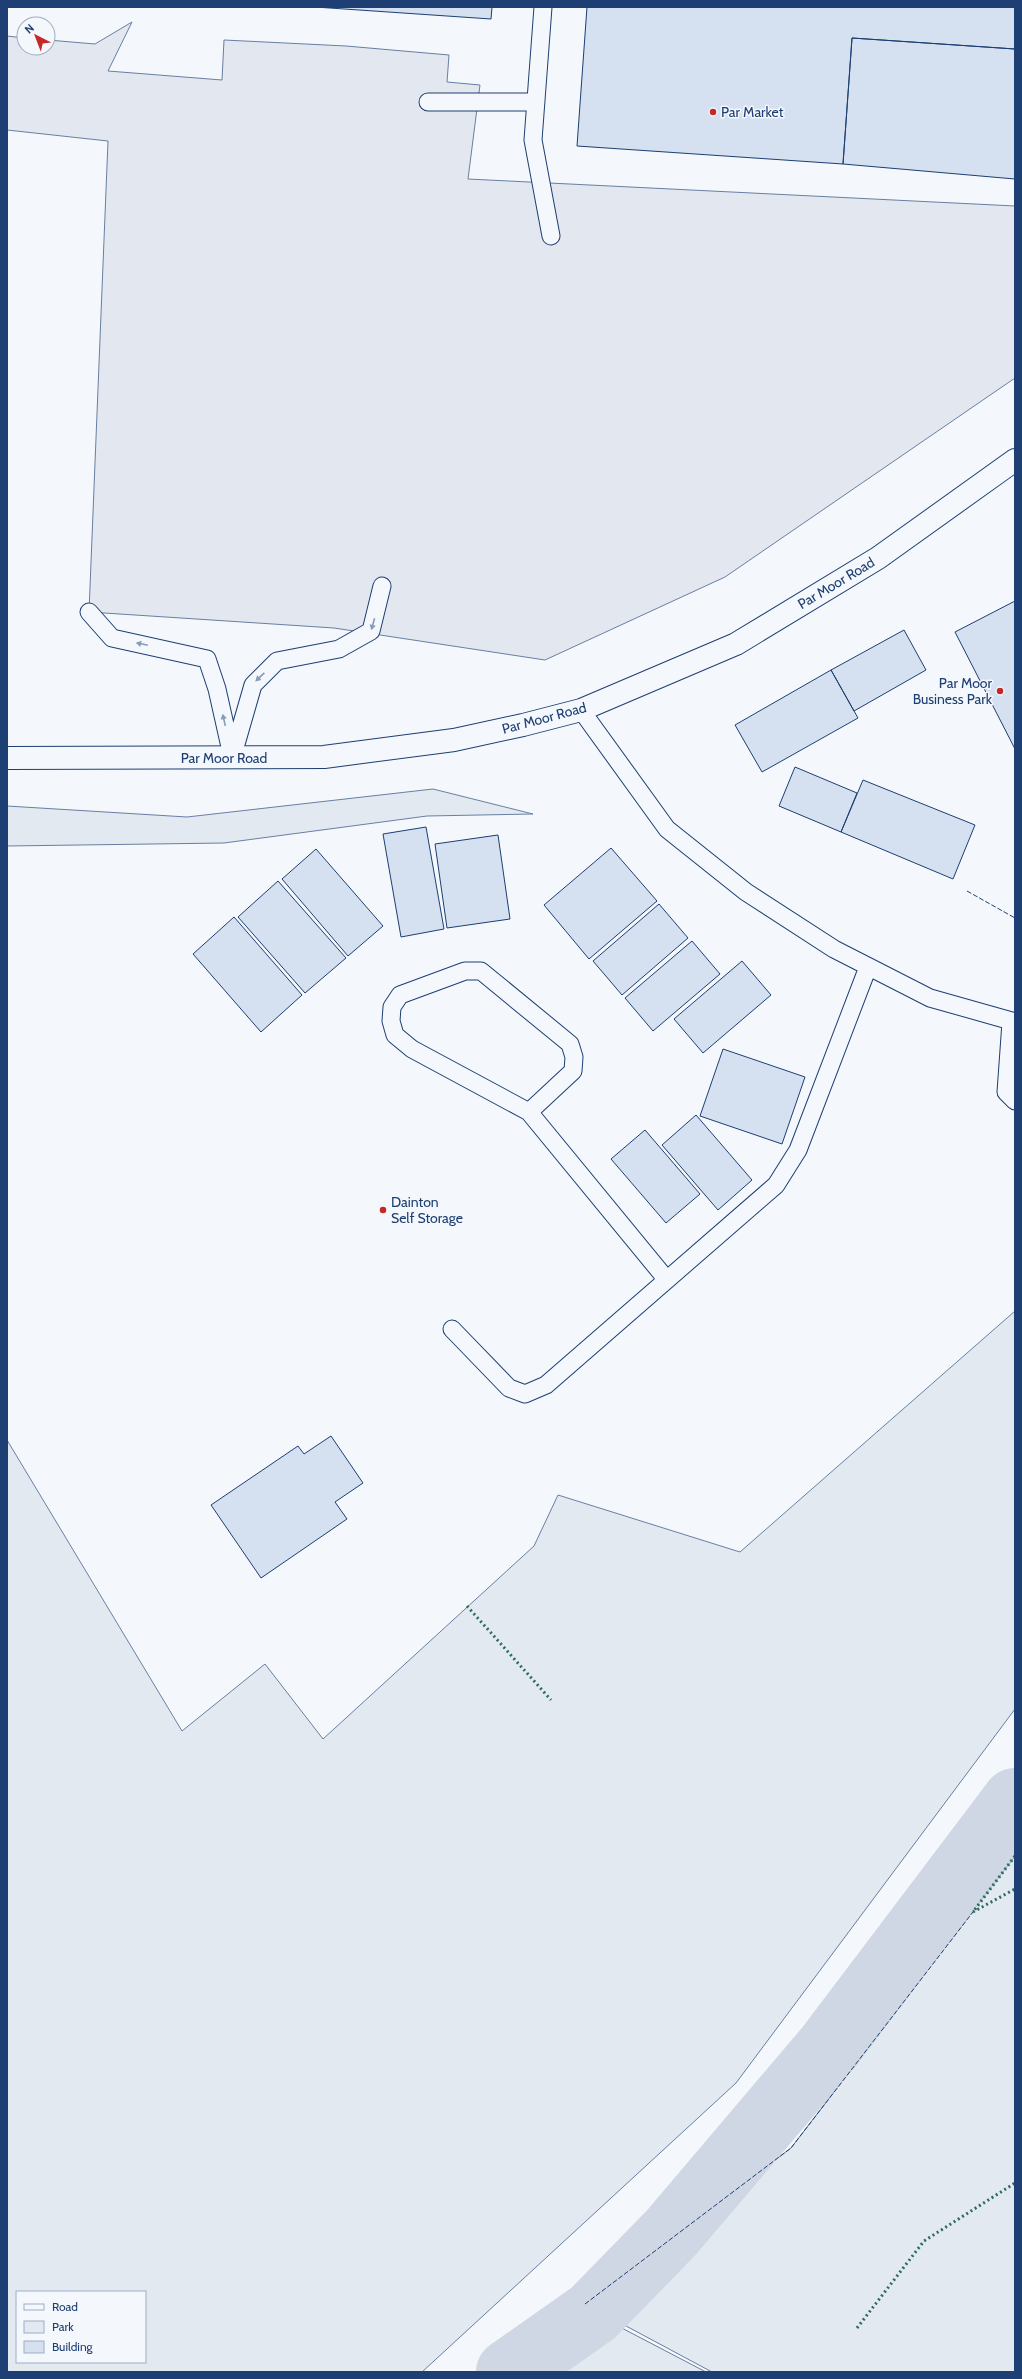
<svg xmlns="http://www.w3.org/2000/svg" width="1022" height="2379" font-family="Cabin,sans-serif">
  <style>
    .green { fill: #e3e9f0; stroke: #687fa3; fill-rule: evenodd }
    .parking { fill: #e3e8f0; stroke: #687fa3 }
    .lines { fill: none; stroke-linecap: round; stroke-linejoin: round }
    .river { stroke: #cfd7e4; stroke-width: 66 }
    .building { fill: #d5e0f0; stroke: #1d3f73 }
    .service-casing { stroke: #1d3f73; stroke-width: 19 }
    .primary-casing { stroke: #1d3f73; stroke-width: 24 }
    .service { stroke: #f4f7fb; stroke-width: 17 }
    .primary { stroke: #f4f7fb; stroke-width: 22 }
    .hedge { stroke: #2c6c60; stroke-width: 3; stroke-dasharray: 2 3; stroke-linecap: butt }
    .fence { stroke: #1d3f73; stroke-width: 1; stroke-dasharray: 5 2; stroke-linecap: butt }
    .oneway { fill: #889bb7 }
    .poi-dot { fill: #c62828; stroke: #f4f7fb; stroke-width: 1.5 }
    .labels { text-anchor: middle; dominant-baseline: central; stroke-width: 3; stroke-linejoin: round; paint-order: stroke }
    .poi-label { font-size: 14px; fill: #1d3f73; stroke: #f4f7fb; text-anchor: start }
    .street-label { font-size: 14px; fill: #1d3f73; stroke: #f4f7fb }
  </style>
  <rect width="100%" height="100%" fill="#f4f7fb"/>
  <path class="green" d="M433,789L533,814L427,816L224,843L7,846V806L187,817Z
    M1015,1311V1709L736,2083L422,2372H7V1440L182,1731L265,1664L323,1739L534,1546L558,1495L740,1552ZM17,2292H145V2362H17Z
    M1015,1856V2372H712L585,2304L791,2148Z
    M593,2313L706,2372H509Z"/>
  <path class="parking" d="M132,22L108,71L222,80L224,40L346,46L449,55L447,82L480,85L468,179L1015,206V378L725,577L545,660L334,628L89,612L108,141L7,130V36L24,38V48H48V40L95,44Z"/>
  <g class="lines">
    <path class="river" d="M509,2372L593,2313L671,2233L829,2047L1015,1801"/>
  </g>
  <path class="building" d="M315,7H492L491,19Z
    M587,7H1015V49L852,38L843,164L577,146Z
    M852,38L1015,49V179L843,164Z
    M1015,601V749L955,632Z
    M904,630L926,670L854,711L831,670Z
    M831,670L858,718L762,772L735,725Z
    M795,767L857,793L841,832L779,806Z
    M863,780L975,825L953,879L841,832Z
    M426,827L444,929L401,937L383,834Z
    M498,835L510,919L447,928L435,844Z
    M611,848L657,901L589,959L544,905Z
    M316,849L383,926L348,956L282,879Z
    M278,881L346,958L305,993L238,917Z
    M659,904L688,938L622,995L593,961Z
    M234,917L302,995L261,1032L193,954Z
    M692,941L720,974L653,1031L625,998Z
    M742,961L771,995L703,1053L674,1019Z
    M723,1049L805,1077L782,1144L700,1116Z
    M696,1115L752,1180L718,1210L662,1145Z
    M645,1130L700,1194L666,1223L611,1159Z
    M331,1436L363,1483L335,1502L347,1519L261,1578L211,1505L298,1446L304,1454Z"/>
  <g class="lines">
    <g class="service-casing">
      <path id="service" d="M543,7L533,140L551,236
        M428,102H536
        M89,612L112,638L207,659L217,689L232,756
        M581,710L667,829L746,892L834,949L930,998L1015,1022
        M232,758L253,685L277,661L339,649L371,631L382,586
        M1011,1022L1006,1092L1015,1101
        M529,1112L573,1071L574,1057L570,1044L481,971H465L400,995L392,1007L391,1021L395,1035L412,1049L529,1112L667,1280
        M452,1329L509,1388L525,1394L546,1385L776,1185L798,1150L868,967"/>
    </g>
    <g class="primary-casing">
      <path id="primary" d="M7,758L324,757L454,740L523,725L581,710L736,644L878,558L1015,460"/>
    </g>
    <use href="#service" class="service"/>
    <use href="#primary" class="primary"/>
    <path class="hedge" d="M467,1606L551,1700
      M1015,1856L973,1912L1015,1889
      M857,2328L924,2241L1015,2183"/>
    <path class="fence" d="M967,891L1015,918
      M585,2304L791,2148L973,1912"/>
  </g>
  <defs><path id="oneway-solid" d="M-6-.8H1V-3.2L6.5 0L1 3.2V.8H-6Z"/></defs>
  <g class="oneway">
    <use href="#oneway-solid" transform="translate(373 624) rotate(105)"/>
    <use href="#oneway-solid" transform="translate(142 644) rotate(-168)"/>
    <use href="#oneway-solid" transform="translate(260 677) rotate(137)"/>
    <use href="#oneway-solid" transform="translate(224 720) rotate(-103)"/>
  </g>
  <g class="poi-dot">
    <circle cx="713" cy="112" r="4"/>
    <circle cx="1000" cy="691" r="4"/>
    <circle cx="383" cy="1210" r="4"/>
  </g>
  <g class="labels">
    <g class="poi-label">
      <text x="721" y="112">Par Market</text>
      <text x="992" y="683" text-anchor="end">Par Moor<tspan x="992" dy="16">Business Park</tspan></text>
      <text x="391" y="1202">Dainton<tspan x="391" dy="16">Self Storage</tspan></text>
    </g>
    <g class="street-label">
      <text transform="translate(836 583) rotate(-31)">Par Moor Road</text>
      <text transform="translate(544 718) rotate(-15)">Par Moor Road</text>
      <text x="224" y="758">Par Moor Road</text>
    </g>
  </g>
  <rect width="1022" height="2379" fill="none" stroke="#1d3f73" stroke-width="16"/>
  <rect x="16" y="2291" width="130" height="72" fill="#f4f7fb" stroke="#9eadc5"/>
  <rect x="24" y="2304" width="20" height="6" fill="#f4f7fb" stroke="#9eadc5"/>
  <text x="52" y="2311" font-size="12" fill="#1d3f73">Road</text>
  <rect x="24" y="2321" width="20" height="12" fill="#e3e9f0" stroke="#9eadc5"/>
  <text x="52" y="2331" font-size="12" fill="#1d3f73">Park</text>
  <rect x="24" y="2341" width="20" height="12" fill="#d5e0f0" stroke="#9eadc5"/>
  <text x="52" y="2351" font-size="12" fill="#1d3f73">Building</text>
  <g transform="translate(36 36) rotate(318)"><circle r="19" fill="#f4f7fb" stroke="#9eadc5"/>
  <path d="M0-3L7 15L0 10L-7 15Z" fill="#c62828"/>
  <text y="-6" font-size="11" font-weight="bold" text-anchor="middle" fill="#1d3f73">N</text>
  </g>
</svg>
